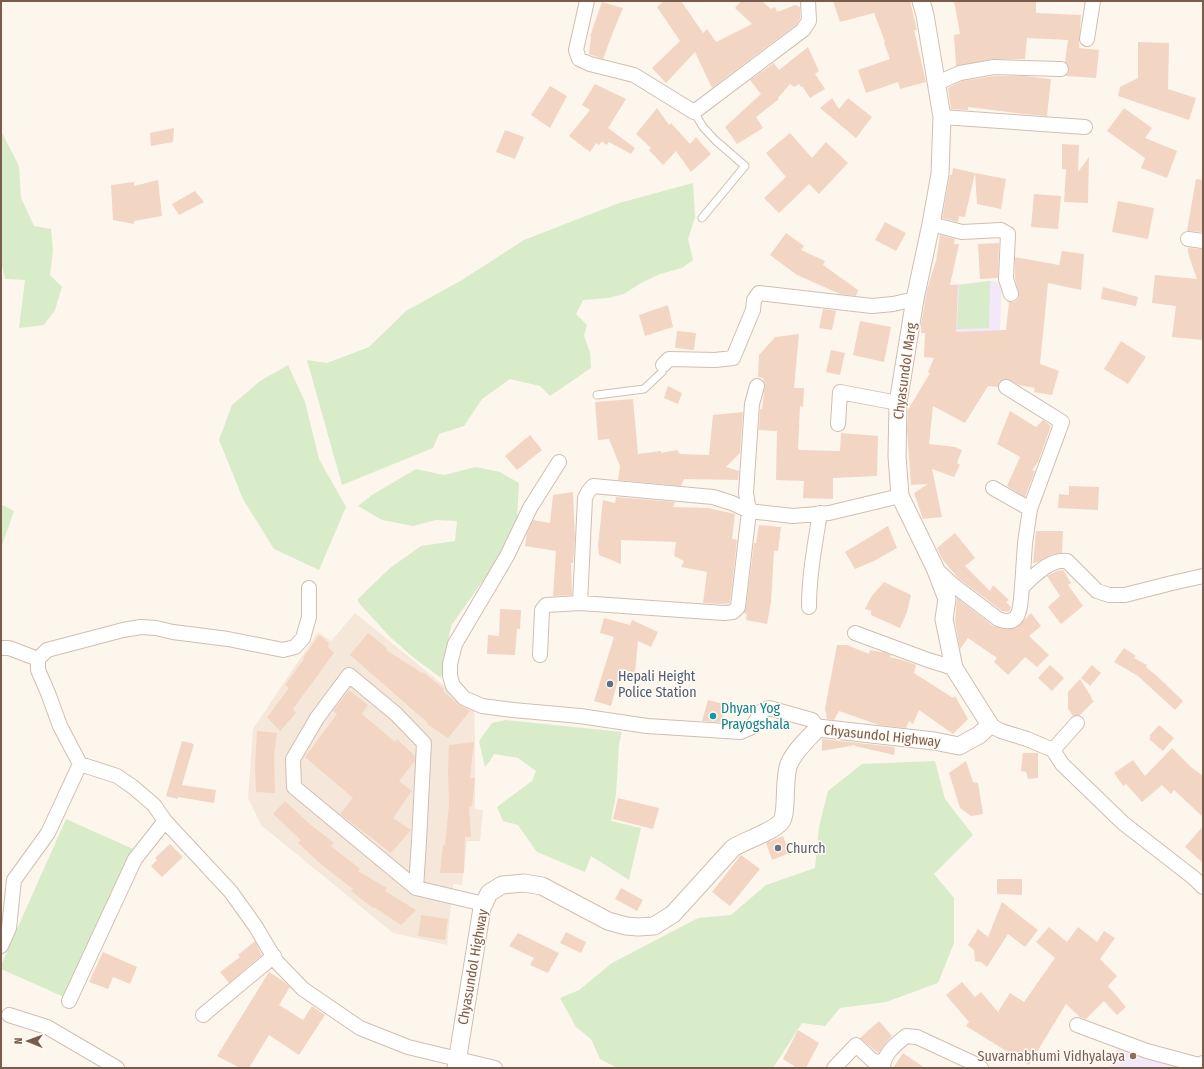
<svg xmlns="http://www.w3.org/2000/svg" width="1204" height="1069" font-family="'Fira Sans Condensed',sans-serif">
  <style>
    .residential { fill: #f5e8da }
    .education { fill: #f3e8fa }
    .green { fill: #d8ecc9 }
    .building { fill: #f3d5c3 }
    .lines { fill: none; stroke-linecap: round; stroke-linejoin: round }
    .service-casing { stroke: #d1beb0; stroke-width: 9 }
    .minor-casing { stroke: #d1beb0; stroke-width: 16 }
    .tertiary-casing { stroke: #d1beb0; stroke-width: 19 }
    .service { stroke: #fff; stroke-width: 7 }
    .minor { stroke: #fff; stroke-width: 14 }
    .tertiary { stroke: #fff; stroke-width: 17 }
    .service-dot { fill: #5c6f8a; stroke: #fffaf3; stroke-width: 1.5 }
    .culture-dot { fill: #0f9aa8; stroke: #fffaf3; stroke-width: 1.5 }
    .worship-dot { fill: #6b7280; stroke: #fffaf3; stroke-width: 1.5 }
    .education-dot { fill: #8d6e63; stroke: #fffaf3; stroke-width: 1.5 }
    .labels { text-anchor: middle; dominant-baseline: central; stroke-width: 3; stroke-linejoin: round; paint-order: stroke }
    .street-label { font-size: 14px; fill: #7a5c4d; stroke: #fffaf3 }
    .service-label { font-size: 14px; fill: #4e5e75; stroke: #fffaf3; text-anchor: start }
    .culture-label { font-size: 14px; fill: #0d838f; stroke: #fffaf3; text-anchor: start }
    .worship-label { font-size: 14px; fill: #5b616d; stroke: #fffaf3; text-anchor: start }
    .education-label { font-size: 14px; fill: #785e54; stroke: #fffaf3; text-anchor: end }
  </style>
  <rect width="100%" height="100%" fill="#fdf6ec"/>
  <path class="residential" d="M355,613L474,710L475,739V809L483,810L480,841H467L462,885L453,884L447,945L393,933L261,825L248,798L253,729L318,632L331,641Z"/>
  <path class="education" d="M990,281L1002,283L999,348L955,356L942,305L923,304L925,287Z
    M1118,1046L1185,1068H1109Z"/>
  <path class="green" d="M1,131L19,166L21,198L34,226L51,229L53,250L50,275L62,287L55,310L44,325L19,328L25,280L5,279L1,261Z
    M693,183L695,217L688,239L693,260L682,268L660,274L641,283L624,294L608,298L583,300L576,314L587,325L584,336L590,352L591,368L550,396L540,386L510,379L482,399L464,426L439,434L433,448L342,485L307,360L327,363L369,347L406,311L462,280L524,240L619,203Z
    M990,281L989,328L957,329L959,285Z
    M288,365L305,402L319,459L346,507L319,570L274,549L243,499L219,440L232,405L260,381Z
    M476,467L500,472L519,483L517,517L504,555L484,579L451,626L441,678L414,658L390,637L358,602V599L390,568L421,546L455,541L457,521L436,520L413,526L382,520L358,506L372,495L416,469L444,475Z
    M1,504L14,511L1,548Z
    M506,720L622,732L619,744L616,795L611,821L641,828L629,880L591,856L585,872L537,852L518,825L503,821L497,807L532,781L536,771L518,758L494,754L490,761L485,767L479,741L492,723Z
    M935,761L945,799L973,835L934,874L954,898V943L938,983L886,1002L840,1008L825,1026L802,1023L773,1068H617L600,1059L591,1039L576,1027L560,998L579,990L612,963L698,918L731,915L766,885L815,868L819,827L828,791L862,764Z
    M66,819L133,849L64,997L1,969V965Z"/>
  <path class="building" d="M664,1H681L703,33L707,29L716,42L752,24L735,8L741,1H762L771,9L775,7L777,12L795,5L800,7V19L797,24L712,88L695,52L666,83L652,68L680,41L657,7Z
    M833,1H910L917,30H914L926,82L900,89L898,82L866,93L858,70L890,59L884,43L885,42L874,13L840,22Z
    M954,1H1036V13L1081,15L1079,48L1099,50L1096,78L1066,76L1069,70L1068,65L1065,62L1068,40L1027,38L1025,59H993L956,66L954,35L960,34Z
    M602,2L623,8L613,32L603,59L589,54L591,36H590Z
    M1138,42L1169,43L1168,89L1196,98L1189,120L1118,96L1120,87L1138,78Z
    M808,47L819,71L815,74L825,89L810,98L802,86L801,87L799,84L794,87L790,84L778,98L779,99L756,117L763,128L737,144L725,127L761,94L750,80L774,63L779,70Z
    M995,76H1024L1051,79L1047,116L1023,114L968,107V110L951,109L948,88L962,81Z
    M595,84L626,99L608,128L635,148L631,154L609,142L606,145L602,141L599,145L596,143L590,152L569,136L590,110L582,105Z
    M550,86L567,96L550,128L531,115Z
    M832,98L839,109L848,98L872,117L856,138L820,108Z
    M657,108L669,125L671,123L690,144L696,137L711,154L691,172L676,151L663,165L649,150L651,148L636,134Z
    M1124,108L1152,128L1145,138L1177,151L1167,178L1141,168L1145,158L1107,131Z
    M174,128L173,142L151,146L150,133Z
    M505,130L524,137L515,159L496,152Z
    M790,133L812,158L826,142L848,163L819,194L809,184L779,213L764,198L786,177L766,153Z
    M1062,144L1079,145L1078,172L1089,157L1088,203L1064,202L1066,169H1062Z
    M953,168L975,173L965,217L959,216L958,222L942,218L950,175H952Z
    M975,173L1006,179L1001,209L977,204Z
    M1196,179L1203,180V232L1187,231Z
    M158,180L162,216L134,221V224L113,220L111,185L134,182V186Z
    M195,191L204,202L179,215L172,204Z
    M1034,194L1061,196L1058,229L1031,227Z
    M1118,201L1154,208L1148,239L1112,232Z
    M885,222L906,233L896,251L875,240Z
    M786,233L804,246L801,250L825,261L823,265L858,290L856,296L840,294L797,275L770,255Z
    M940,235L955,239L954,244H959L950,285H958L956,332L1006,330L1009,302H1014L1018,299L1019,295L1015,278V257L1059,265L1062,251L1084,254L1081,290L1048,283L1040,364L1059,371L1052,395L1034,392L1035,388L1019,385L1006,379L999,382L998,387L988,386L965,423L933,406L929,444L955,447L962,450L957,463L960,465L954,477L932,469L942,517L923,519L914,493L928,484L911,485L907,430L908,410L930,373L928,372L934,358L924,357L925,333H921V324L928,286L936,261Z
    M999,243L998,278L980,279L978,244Z
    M1188,248L1203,249V340L1172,337L1176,306L1152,303L1155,275L1197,279L1188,253Z
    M1103,287L1138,297L1136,306L1101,299Z
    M668,305L673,327L645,336L639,315Z
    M823,309L836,311L832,330L819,328Z
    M860,321L891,327L884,362L853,355Z
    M677,331L696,333L694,350L675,348Z
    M799,334L794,388H804L803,407L800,406L798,450L840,451L841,433L878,436L877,476L833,478V499L803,498L804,481L776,480L777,431L759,430L760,409H762L765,384L763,378L758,377L759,355L775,337Z
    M1121,341L1146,357L1128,384L1104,369Z
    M831,350L845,353L840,375L826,372Z
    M668,386L682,393L678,404L664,398Z
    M633,399L638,454L661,451V453L677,450L680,454L709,455L713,415L743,412L740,453L726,467L739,471L738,480L684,479L681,486L618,480L620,466L609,439L598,440L595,402Z
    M1010,411L1036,427L1043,420L1051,426L1038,462L1032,470L1035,471L1025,497L1007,486L1020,457L997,444Z
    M530,435L542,450L517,470L505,456Z
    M1069,486L1099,487L1098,510L1058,508L1059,494L1069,495Z
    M573,492L575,537L573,563H571L572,595L553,596L556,551L525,546L527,533L533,520L550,523L553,495Z
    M616,497L675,502L673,507L708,508L735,514L732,539L737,540L730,603L724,604L703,603L707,572L681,567L684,561L674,556L676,542L621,540V564L599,555L598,545L603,500L615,503Z
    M759,525L781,527L778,551H774L771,602L767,624L746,620L747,614L744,613L746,608L754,543H756Z
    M888,526L897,548L874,561L855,569L845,552Z
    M1036,531H1063L1062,553L1051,555L1038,562L1033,563Z
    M955,533L975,558L965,566L990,591L993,585L1009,600L1006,602L1011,607L1009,612L1002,611L958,578L942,559L937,548Z
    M1063,570L1071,583L1068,585L1083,606L1061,624L1048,607L1060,596L1047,576L1057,571Z
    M884,582L911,595L907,612L900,628L871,615V611L865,609L871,597Z
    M957,598L993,626L1004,629L1017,627L1031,613L1041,626L1029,636L1049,655L1037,667L1025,657L1008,675L994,662L997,658L968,638L960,649L955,621Z
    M500,609L521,610L520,629H517L515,655L487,654L488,635L499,636Z
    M604,618L630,625L632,620L658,632L651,647L638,641L635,673L621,669L611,706L594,701L614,637L600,633Z
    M368,633L387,648L386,650L422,673L423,672L444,689L443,691L458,704L470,711L448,738L427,724L428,723L350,655Z
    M319,635L329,643L328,647L334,653L293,709L296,713L280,731L267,717L289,688L285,685L304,659L303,658Z
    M837,645H847L869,654L870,650L886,653L891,655L890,657L902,660L916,665L914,673L953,698L955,696L968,719L953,734L919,710L913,724L909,721L906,728L879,725L839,711L834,720L827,719L825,709Z
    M1124,648L1136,656L1134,658L1147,665L1146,667L1159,678L1183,701L1175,710L1138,676L1114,662Z
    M1050,665L1064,678L1052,691L1038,678Z
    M1092,665L1101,673L1090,686L1081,678Z
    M1080,679L1092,698L1091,699L1094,701L1080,715L1073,716L1068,709V692Z
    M349,690L368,705L362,714L395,742L397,739L415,756V761L399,781L412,791L393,818L411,830L391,853L340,814L353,798L305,757L337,714L333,711Z
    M708,700L724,704L722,722L702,721Z
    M1159,725L1174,738L1163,751L1150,740V735Z
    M257,731L277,733L274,756L275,793L256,792L255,764Z
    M822,739L895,747L894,755L855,746V745L822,751Z
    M182,741L194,744L182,785L216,790L214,803L178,797V799L166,796Z
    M474,742L470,778H475L472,807L469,806L471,837H465L464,873H440L443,845H445L449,805L448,770L449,745Z
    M1172,748L1191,767L1203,776V817L1174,790L1171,794L1162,785L1142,802L1126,784L1123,786L1114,773L1133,760L1145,776Z
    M1023,753H1038V778L1028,779L1026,772L1021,771Z
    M966,761L973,782L978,783L983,814L971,816L960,808L949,773Z
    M618,798L659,808L653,829L613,819Z
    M285,801L311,825L334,843L331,846L360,869L358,871L387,888L385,891L416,910L401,925L374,907L373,908L351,891L353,889L323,866L298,843L301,840L273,814Z
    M1203,826V863L1185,847Z
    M783,836L790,853L772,860L766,843Z
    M170,844L183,857L162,877L151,866L157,860L155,858Z
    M741,855L760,869L730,906L712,892Z
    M997,879H1022V895L997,894Z
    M621,888L643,900L637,911L615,899Z
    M1002,902L1038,930L1025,947L1008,934L987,967L981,962L975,961L974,950L968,945L978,929L988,937Z
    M421,915L448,919L445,940L418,936Z
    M1049,927L1067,942L1078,927L1097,942L1104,931L1115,938L1100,959L1117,976L1108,986L1126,1007L1117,1015L1104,1001L1086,1019L1080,1017L1066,1004L1029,1065L966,1026L969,1022L946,995L962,982L975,997L981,992L998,1012L1010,993L1024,1002L1055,958L1036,942Z
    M566,932L586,942L581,953L560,943Z
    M518,933L559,953L548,973L530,965L534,958L509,946Z
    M255,941L262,955L229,983L220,972L240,957L238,955Z
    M103,952L137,967L130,984L113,977L108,989L89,982Z
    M269,972L283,981L290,987L279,1005L303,1020L312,1006L325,1015L299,1055L269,1035L249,1068H240L217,1056Z
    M879,1021L892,1036L884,1045L878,1053L860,1038Z
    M798,1030L819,1043L806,1068H797L783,1059Z
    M903,1053L925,1068H893Z"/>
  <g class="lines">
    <g class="service-casing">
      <path id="service" d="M694,112L703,127L715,140L745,166L702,218
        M597,395L644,389L662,372L663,365"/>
    </g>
    <g class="minor-casing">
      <path id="minor" d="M587,1L576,50L579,59L590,64L634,75L694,112L803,30L809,21L808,1
        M1087,39L1093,1
        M937,83L960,73L994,67L1061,69
        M942,117L1085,127
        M931,224L962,232L1001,230L1008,234L1006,279L1011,294
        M1188,239L1203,241
        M663,365L669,359L715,360L733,358L753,310L754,300L759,293L872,306L893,304L915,299
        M757,386L752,404L746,493L749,511L793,516L829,513L900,496
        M1006,387L1062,422L1030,509
        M838,424L840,392L898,403
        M559,462L530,508L507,556L455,644L450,664V676L453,686L464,698L482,706L513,710L580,716L647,726L741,732L752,727L763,710L769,708L812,720L818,728
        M993,488L1030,509L1025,543L1022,587
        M935,568L952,584L998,619C1023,629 1020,603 1022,587C1034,576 1049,559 1067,561L1097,591L1109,595H1125L1172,583L1203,576
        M309,588V617L303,638L295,647L283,650L228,639L173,632L156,628L141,627L123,630L47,650L38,659V670L48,693L60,726L80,764L117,776L133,787L154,805L165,821L231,892L256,927L276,961L303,989L360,1028L408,1047L495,1068
        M809,607C809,575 815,544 820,513
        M855,633L928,660L954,668
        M1,648H9L38,659
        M540,655L542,610L546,605L580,603L724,613L733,612L738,607L749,511L732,503L713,497L593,486L588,492L585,498L580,603
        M990,725L1001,731L1027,739L1053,750L1062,764L1123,823L1194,878L1203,887
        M1053,750L1077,723
        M416,888L419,841L424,743L396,714L349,675L317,718L293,759L294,787L416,888L484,904
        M1,946L9,928L14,880L48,833L80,764
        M69,1001L135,859L165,821
        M9,1015L47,1027L117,1068
        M203,1015L274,956
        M1077,1025L1147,1051L1199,1065L1203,1063
        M834,1068L856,1045L873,1061L883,1062
        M883,1068C883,1054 896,1044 906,1036L917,1037L973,1063L981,1068"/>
    </g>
    <g class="tertiary-casing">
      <path id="tertiary" d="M456,1068L482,908L489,893L502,885L524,883L542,886L608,921L626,926L638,927L654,926L673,914L733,848C746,840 772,832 781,822C788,813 783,778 789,764C795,750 808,739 818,728L934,741L959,746L979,735L990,725L954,668L944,619L947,599L935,568L900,496L897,456L898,403L915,299L931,224L940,174L942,117L925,15L921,1"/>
    </g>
    <use href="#service" class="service"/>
    <use href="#minor" class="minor"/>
    <use href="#tertiary" class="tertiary"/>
  </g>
  <circle class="service-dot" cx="610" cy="684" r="4"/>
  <circle class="culture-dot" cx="713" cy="716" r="4"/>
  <circle class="worship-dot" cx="778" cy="848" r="4"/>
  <circle class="education-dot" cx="1133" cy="1056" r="4"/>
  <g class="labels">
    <g class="street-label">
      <text transform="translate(905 371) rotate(-82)">Chyasundol Marg</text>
      <text transform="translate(882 736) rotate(6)">Chyasundol Highway</text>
      <text transform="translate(473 967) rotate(-80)">Chyasundol Highway</text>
    </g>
    <g class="service-label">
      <text x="618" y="676">Hepali Height<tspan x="618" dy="16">Police Station</tspan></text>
    </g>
    <g class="culture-label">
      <text x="721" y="708">Dhyan Yog<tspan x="721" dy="16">Prayogshala</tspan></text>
    </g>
    <g class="worship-label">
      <text x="786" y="848">Church</text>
    </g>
    <g class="education-label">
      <text x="1125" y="1056">Suvarnabhumi Vidhyalaya</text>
    </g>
  </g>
  <rect width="1204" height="1069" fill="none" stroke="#7a5c4d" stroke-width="4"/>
  <g transform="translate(28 1041) rotate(271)" stroke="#fffaf3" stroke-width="3" paint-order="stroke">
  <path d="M0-3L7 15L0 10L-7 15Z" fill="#7a5c4d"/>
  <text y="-6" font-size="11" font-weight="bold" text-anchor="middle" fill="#7a5c4d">N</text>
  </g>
</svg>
